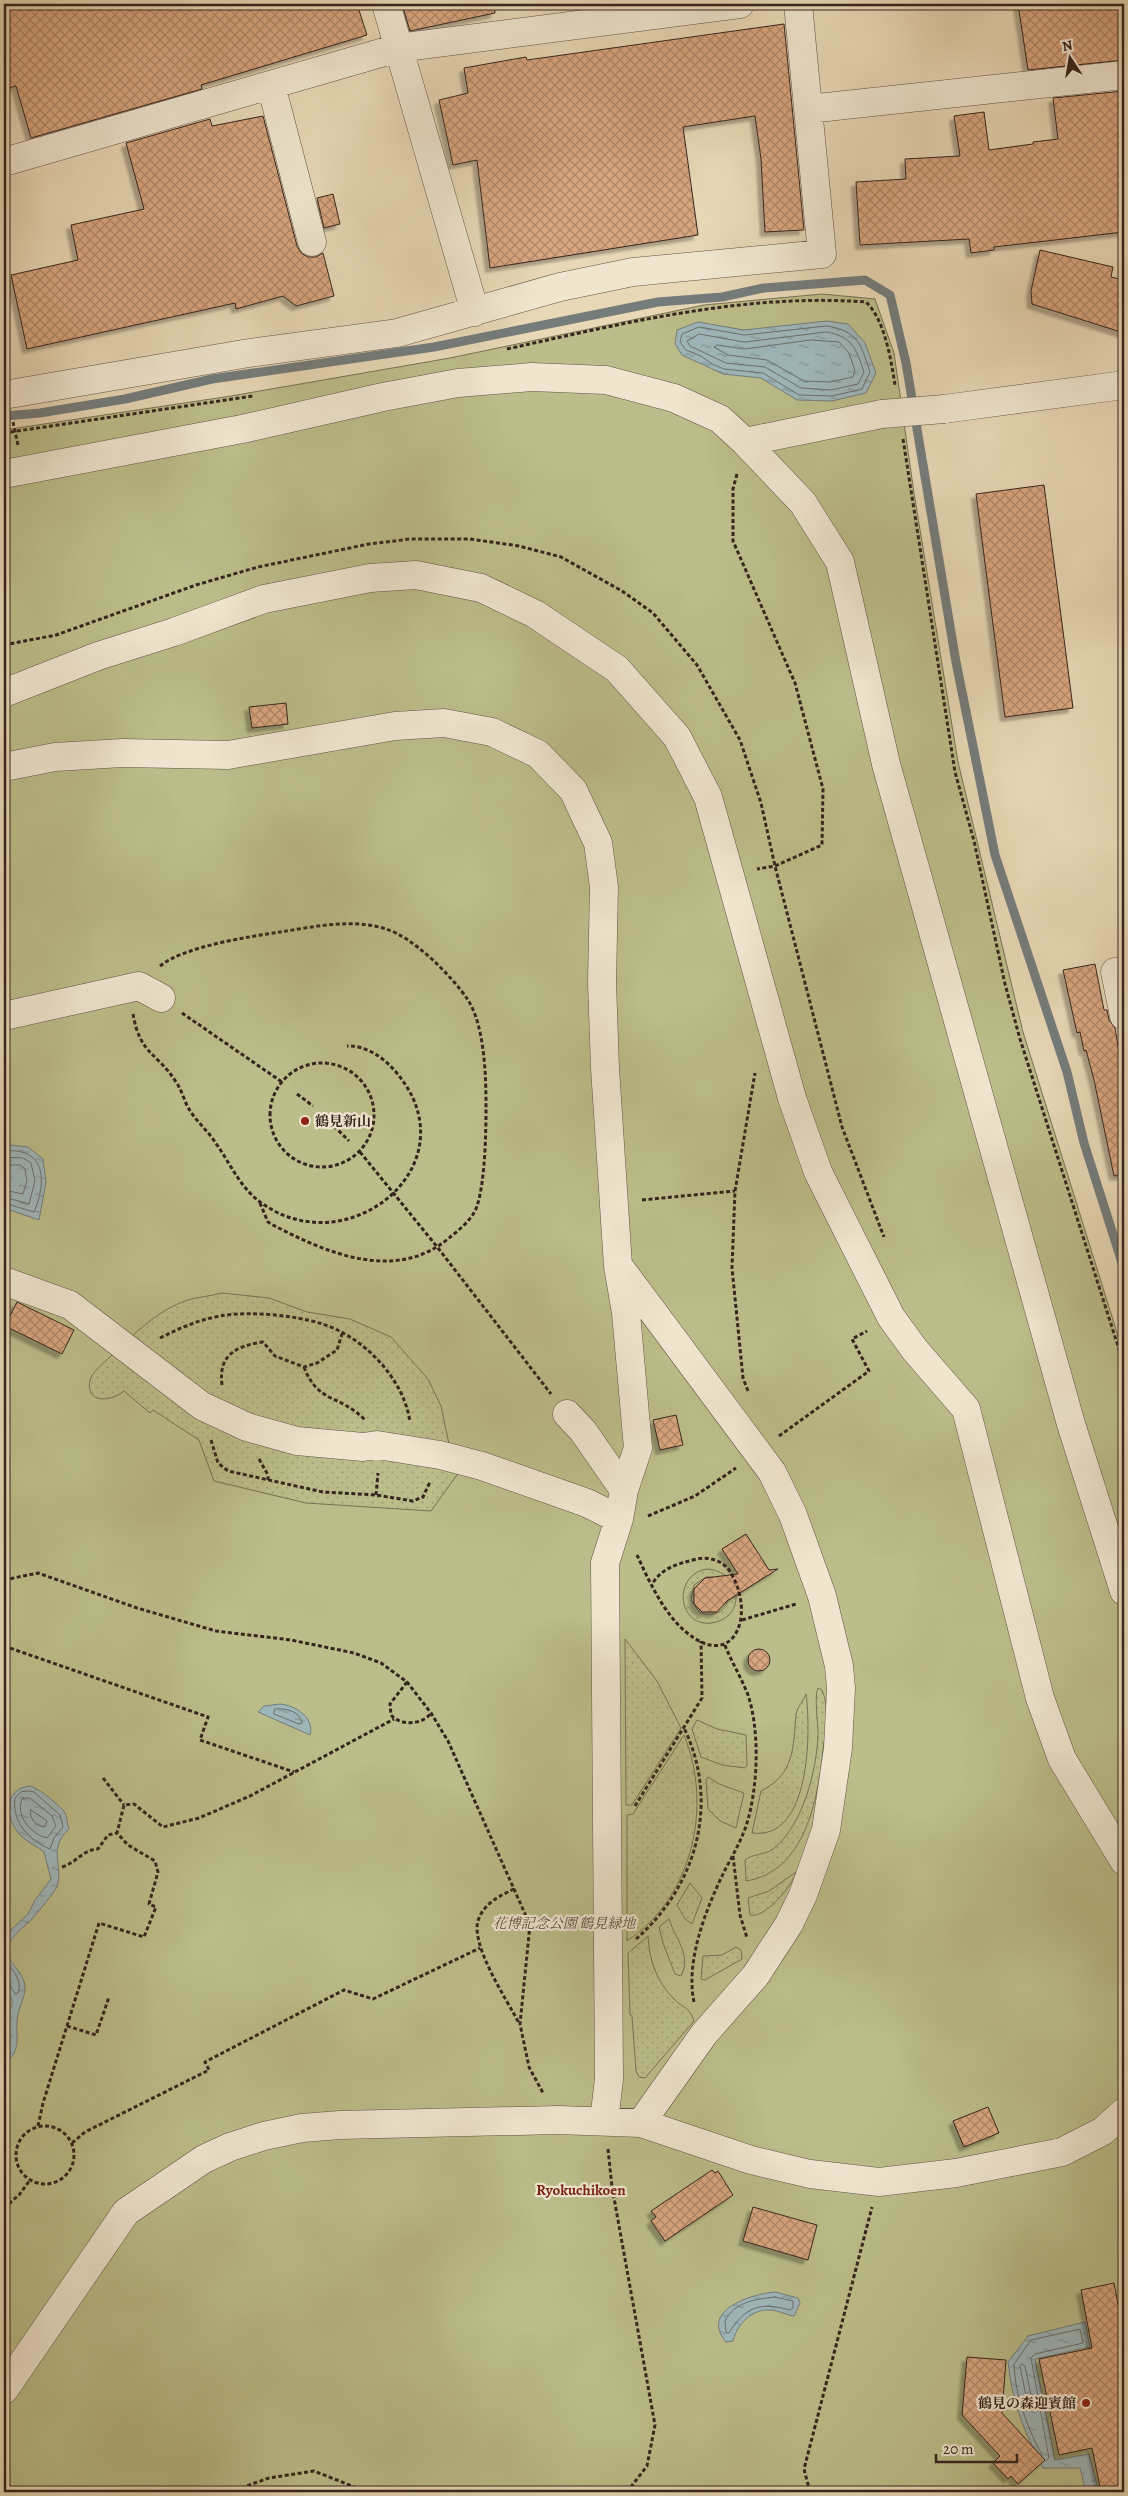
<svg xmlns="http://www.w3.org/2000/svg" width="1128" height="2496" font-family="Alegreya,'Noto Serif JP',serif">
  <style>
    .park { fill: #bbbd8a; stroke: #787154 }
    .garden { fill: url(#garden-dots); stroke: #787154; fill-rule: evenodd }
    .water { fill: url(#water-ripples); stroke: #747c7c }
    .lines { fill: none; stroke-linecap: round; stroke-linejoin: round }
    .shore { stroke: #6a6e6c; stroke-width: 1 }
    .stream { stroke: #747c7c; stroke-width: 9 }
    .building { fill: url(#building-cross-hatch); stroke: #36251e; filter: url(#shadow) }
    .minor-casing { stroke: #625244; stroke-width: 29 }
    .path { stroke: #36251e; stroke-width: 3; stroke-dasharray: 4 2.5; stroke-linecap: butt }
    .minor { stroke: #f0e6d0; stroke-width: 28 }
    .minor-bridge-casing { stroke: #625244; stroke-width: 29; stroke-linecap: butt }
    .minor-bridge { stroke: #f0e6d0; stroke-width: 28 }
    .poi-dot { fill: #8f2418; stroke: #f0e6d0; stroke-width: 2 }
    .labels { text-anchor: middle; dominant-baseline: central; stroke-width: 4.5; stroke-linejoin: round; paint-order: stroke }
    .poi-label { font-size: 14px; font-weight: bold; fill: #36251e; stroke: #f0e6d0; text-anchor: start }
    .park-label { font-size: 14px; font-style: italic; fill: #574b39; stroke: #f0e6d0 }
    .neighbourhood-label { font-size: 15px; font-weight: bold; fill: #7a1f14; stroke: #f0e6d0 }
  </style>
  <defs>
    <pattern id="garden-dots" width="8" height="8" patternUnits="userSpaceOnUse" patternTransform="scale(1.25)"><rect width="8" height="8" fill="#bbbd8a"/><path d="M2 2h.1M6 6h.1" fill="none" stroke="#a1a277" stroke-width="1.8" stroke-linecap="round"/></pattern>
    <pattern id="water-ripples" width="26" height="14" patternUnits="userSpaceOnUse" patternTransform="scale(1.25)"><rect width="26" height="14" fill="#9eb6ba"/><path d="M2 4q2-2 4 0t4 0M15 11q2-2 4 0t4 0" fill="none" stroke="#829497"/></pattern>
    <pattern id="building-cross-hatch" width="8" height="8" patternUnits="userSpaceOnUse" patternTransform="scale(1.25)"><rect width="8" height="8" fill="#d8a680"/><path d="M0 0l8 8M0 8l8-8" fill="none" stroke="#b08768"/></pattern>
    <filter id="shadow"><feDropShadow dx="-4.5" dy="4.5" stdDeviation="1" flood-color="#0004"/></filter>
  </defs>
  <rect width="100%" height="100%" fill="#e8d8b6"/>
  <filter id="stains"><feTurbulence type="fractalNoise" baseFrequency=".004" numOctaves="4"/><feColorMatrix values="0 0 0 0 .2 0 0 0 0 .09 0 0 0 0 .02 0 0 0 .5 -.17"/></filter>
  <radialGradient id="worn" r=".72"><stop offset=".6" stop-color="#630" stop-opacity="0"/><stop offset="1" stop-color="#630" stop-opacity=".3"/></radialGradient>
  <path class="park" d="M822,294L875,299L894,353L914,493L958,762L1023,1032L1124,1355V2492H4V430L231,396L450,358L704,305Z"/>
  <path class="garden" d="M222,1293L269,1298L307,1312L350,1319L391,1337L428,1379L441,1406L449,1444L459,1472L431,1511L306,1503L214,1481L199,1440L153,1410L150,1413L124,1391C109,1403 85,1403 90,1380C93,1371 104,1363 110,1357C133,1335 157,1310 188,1300C198,1297 211,1296 222,1293Z
    M706,1569C742,1570 748,1618 711,1623C679,1627 671,1577 706,1569ZM706,1577H713L728,1600C724,1613 712,1618 699,1612L691,1600L694,1585Z
    M625,1639L657,1681L681,1728L632,1805H626Z
    M818,1688L822,1690C830,1708 826,1730 823,1750C818,1799 805,1872 746,1881L745,1860C752,1854 765,1855 773,1849C803,1826 817,1769 818,1734C818,1723 814,1696 818,1688Z
    M806,1694C811,1731 811,1841 752,1833L761,1791C795,1774 793,1747 796,1715C796,1709 804,1700 806,1694Z
    M697,1720L717,1729L746,1735L747,1765L745,1768L722,1765L701,1757L692,1729Z
    M684,1735C713,1806 693,1897 627,1941V1815L633,1814Z
    M708,1777L719,1784L744,1793L736,1828L720,1821L708,1809L706,1780Z
    M796,1872C793,1885 765,1919 750,1915L748,1898L769,1891Z
    M690,1883L702,1898L692,1924L685,1919L677,1905Z
    M669,1919C675,1938 692,1955 681,1976L675,1974L663,1943L659,1927Z
    M648,1936C649,1960 657,1982 674,1999C686,2011 688,2005 694,2021L645,2078L639,2077L636,2071L632,2016L630,2015L628,1953Z
    M736,1947L741,1950L742,1959L705,1980L701,1979L703,1956L722,1955Z"/>
  <path class="water" d="M827,321L848,324L865,343L876,373L866,393L832,401L797,400L761,378L723,374L682,355L675,344L677,330L698,322L744,330Z
    M9,1145L28,1147L43,1159L46,1182L39,1220L4,1208V1147Z
    M280,1704C294,1705 315,1717 310,1735L258,1712L264,1706Z
    M30,1786C37,1787 61,1806 65,1813C67,1817 67,1824 69,1829C47,1849 64,1865 57,1887C50,1898 41,1908 33,1918C25,1927 12,1934 8,1947C4,1961 25,1971 25,1988C25,1996 20,2006 18,2014C14,2032 24,2052 4,2063V2020L12,2006V1999C0,1985 4,1954 4,1936L28,1914L35,1900L51,1879L44,1852C37,1846 27,1842 21,1836C5,1820 2,1789 30,1786Z
    M775,2292L798,2298L800,2303L794,2316C786,2315 778,2310 770,2310C752,2309 737,2324 733,2341L726,2342C699,2310 752,2294 775,2292Z
    M1085,2322L1090,2347L1035,2359L1055,2460L1089,2454L1099,2492H1086L1080,2468H1043C1025,2433 1012,2403 1008,2362L1028,2336Z"/>
  <g class="lines">
    <path class="shore" d="M827,326C858,331 861,344 870,372L862,389L832,396L799,395L763,373L724,369L712,364L701,356L686,350L680,342L682,334L699,327L744,335Z
      M827,332C853,337 856,349 864,372L858,384L831,390L801,388L765,367L726,363L690,346L687,341L699,334L744,342Z
      M811,340L839,342L849,353L855,371L853,377L830,382L804,381L767,360L728,355L714,347L717,345L744,349Z
      M4,1151C46,1147 47,1181 34,1212L4,1203
      M4,1157L23,1158L31,1163L35,1181L29,1204L4,1197
      M4,1165H21L25,1169L27,1181L23,1194L4,1190
      M275,1709C286,1708 300,1711 302,1723L299,1724L274,1714Z
      M29,1791L34,1792L60,1815L63,1827L54,1838L50,1849C29,1840 12,1823 15,1798L21,1792Z
      M23,1798H30L52,1816L56,1826L47,1838C32,1835 13,1814 23,1798Z
      M31,1810L47,1821L45,1827C37,1827 28,1818 31,1810Z
      M4,1960C12,1970 23,1979 18,1993L15,1994L10,1985L4,1983
      M775,2297L793,2301V2308L790,2310C760,2302 746,2306 729,2333L726,2332L725,2321C734,2302 756,2299 775,2297Z
      M1022,2364L1025,2366L1032,2400L1030,2402L1027,2401L1020,2366Z
      M1042,2455C1027,2427 1015,2396 1014,2364L1031,2340L1080,2329L1083,2343L1035,2354L1031,2358L1049,2458L1046,2461"/>
    <path class="stream" d="M4,416L40,413L125,399L212,379L434,347L658,302L722,297L764,288L865,280L890,295L906,363L956,662L995,855L1067,1072L1084,1143L1124,1269"/>
  </g>
  <path class="building" d="M4,4H357L367,35L201,85L202,89L31,138L16,86L4,89Z
    M402,4H494L495,13L410,31Z
    M1018,4H1124V60L1028,70Z
    M784,24L804,230L765,232L761,159L755,116L683,127L698,235L490,268L477,160L453,165L439,100L468,93L464,68L526,57L527,60Z
    M1124,91V232L994,247V250L971,253L969,239L860,245L856,182L906,179L905,159L960,156L954,116L984,112L989,150L1033,144V142L1058,139L1053,98Z
    M263,116L297,246L301,253L308,257H316L323,253L334,296L296,306L283,296L236,309L235,303L27,349L11,275L78,260L71,225L144,209L126,143L210,119L212,126Z
    M333,194L340,224L324,228L317,198Z
    M1040,250L1113,267L1111,277L1124,280V333L1032,304L1031,291Z
    M1044,485L1073,708L1005,717L976,494Z
    M286,703L288,724L252,728L249,707Z
    M1095,964L1104,1010H1107L1109,1020L1115,1028L1119,1052H1122L1124,1064V1175L1114,1176L1094,1080L1086,1050L1084,1051L1080,1032L1077,1033L1063,970Z
    M17,1302L74,1330L62,1354L5,1326Z
    M676,1415L683,1445L660,1450L653,1420Z
    M746,1534L769,1570L778,1569L727,1601L717,1612H702L694,1604V1589L705,1578L738,1574L722,1549Z
    M748 1660a11 11 0 1 1 22 0a11 11 0 1 1-22 0Z
    M988,2107L999,2133L964,2147L953,2121Z
    M712,2170L715,2173L718,2171L733,2195L665,2241L651,2221L656,2217L651,2211Z
    M753,2207L817,2225L808,2260L743,2241Z
    M1114,2283L1124,2335V2492H1101L1092,2448L1059,2455L1039,2359L1092,2348L1081,2290Z
    M967,2357L1006,2360L1002,2413L1045,2460L1018,2484L1011,2476L1008,2479L993,2463L1000,2456L962,2415Z"/>
  <g class="lines">
    <g class="minor-casing">
      <path id="minor" d="M386,4L475,312
        M271,85L312,242
        M808,109L1124,75
        M4,162L398,48L740,4
        M4,395L249,353L397,333L560,287L633,272L822,254L798,4
        M944,409L1124,385
        M745,442L882,414
        M4,474L242,429L383,397L458,383L532,377L606,380L674,398L720,419L745,442L803,503L840,562L886,764L1071,1424L1124,1591
        M4,693L98,656L174,632L264,599L370,578L416,575L481,588L535,614L617,669L677,737L708,797L792,1098L818,1172L891,1317L915,1350L966,1409L1040,1698L1062,1759L1124,1861
        M4,767L55,757L122,753L228,755L395,726L444,723L492,732L538,754L573,790L598,843L604,887L602,982L605,1068L618,1266L626,1313L638,1448L624,1490L619,1519L605,1563L609,2079L604,2121
        M1115,972L1124,1016
        M4,1016L139,986L161,998
        M621,1269L772,1472L793,1515L822,1596L839,1666L841,1688L838,1748L826,1830L803,1895L789,1924L756,1975L704,2034L641,2123
        M4,1281L70,1305L202,1406L247,1427L297,1441L363,1447L377,1445L440,1455L482,1466L587,1503L619,1519
        M567,1414L583,1431L624,1490
        M4,2390L126,2212L204,2159L230,2147L264,2136L302,2128L340,2125L558,2120L641,2123L751,2160L810,2174L879,2182L956,2173L1062,2152L1103,2131L1124,2112"/>
    </g>
    <path class="path" d="M507,349C625,323 745,293 866,302C885,320 891,360 895,385
      M13,422L18,445
      M4,433L253,396
      M903,439L955,772L974,841L1005,984L1020,1039L1124,1365
      M737,474L733,489V541L795,683L823,789L822,845L775,866L757,869
      M4,645L56,635L196,585L258,567L369,544L410,539H470L519,546L561,557L622,591L653,613L697,665L740,740L761,803L775,866L842,1127L884,1237
      M160,966C185,946 248,937 280,932C313,927 353,918 386,929C413,937 452,976 468,1000C485,1027 486,1077 486,1108C486,1134 485,1182 477,1206C473,1219 459,1230 449,1238C396,1283 326,1253 273,1225L268,1222L259,1201
      M182,1013L282,1082
      M133,1014C140,1055 157,1052 176,1082C182,1090 184,1101 189,1109C196,1121 207,1130 215,1142C231,1164 241,1191 266,1206C353,1263 474,1161 395,1071C383,1057 365,1045 347,1046
      M270 1115a52 52 0 1 1 104 0a52 52 0 1 1-104 0Z
      M297,1094L313,1106
      M334,1126L349,1141
      M360,1152L438,1248L551,1394
      M642,1200L735,1191
      M160,1338C180,1328 198,1320 220,1316C248,1311 293,1315 319,1323C362,1335 404,1378 410,1422
      M304,1367C318,1404 340,1394 365,1420
      M222,1385C218,1354 237,1346 263,1342L275,1356L304,1367L317,1363L337,1350L342,1334
      M748,1391L743,1378L732,1268L735,1191L755,1073
      M779,1436L869,1371L852,1339L867,1331
      M211,1440L218,1463L228,1471L323,1492L376,1495L413,1501L423,1497L430,1482
      M259,1459L268,1475V1480
      M376,1495L378,1473
      M648,1516L695,1496L736,1468
      M637,1555C649,1581 664,1614 686,1632C732,1671 756,1618 732,1575C726,1562 711,1556 697,1559C677,1564 663,1567 652,1584
      M4,1580L38,1573L137,1608L216,1631L291,1640L354,1653L381,1663L407,1682L431,1713L448,1741L530,1925L520,2024L529,2067L543,2093
      M742,1620L796,1604
      M4,1646L208,1717L200,1740L294,1772
      M407,1682L390,1704L391,1715C400,1726 423,1725 431,1713
      M103,1778L124,1805
      M635,1806L702,1698L701,1641
      M733,1856L740,1915L747,1938
      M62,1867C76,1863 84,1849 98,1849L108,1835L117,1833
      M514,1889C501,1895 485,1903 479,1918C468,1942 507,2000 519,2023
      M636,1939C697,1886 720,1802 684,1728
      M694,2002C685,1960 707,1906 726,1868C734,1853 742,1839 747,1823C758,1787 760,1731 748,1695C741,1677 731,1661 724,1643
      M67,2026L96,2035L109,1997
      M16 2155a29 29 0 1 1 58 0a29 29 0 1 1-58 0Z
      M38,2126L43,2103L99,1923L144,1937L156,1907L149,1904L158,1872L155,1861L128,1845L117,1833L124,1805L134,1804L163,1827L199,1818L250,1796L394,1719
      M72,2143L85,2132L209,2070L205,2062L344,1990L373,1999L480,1948
      M608,2149L612,2187L655,2425L647,2466L627,2492
      M4,2208L19,2195L30,2180
      M237,2492L238,2489L269,2478L314,2471L367,2492
      M810,2492L804,2469L872,2207"/>
    <use href="#minor" class="minor"/>
    <g class="minor-bridge-casing">
      <path id="minor-bridge" d="M882,414L944,409"/>
    </g>
    <use href="#minor-bridge" class="minor-bridge"/>
  </g>
  <g class="poi-dot">
    <circle cx="305" cy="1121" r="5"/>
    <circle cx="1086" cy="2403" r="5"/>
  </g>
  <g class="labels">
    <g class="poi-label">
      <text x="315" y="1121">鶴見新山</text>
      <text x="1076" y="2403" text-anchor="end">鶴見の森迎賓館</text>
    </g>
    <g class="park-label">
      <text x="564" y="1923">花博記念公園 鶴見緑地</text>
    </g>
    <g class="neighbourhood-label">
      <text x="581" y="2190">Ryokuchikoen</text>
    </g>
  </g>
  <rect width="1128" height="2496" fill="none" stroke="#e8d8b6" stroke-width="20"/>
  <rect x="5" y="5" width="1118" height="2486" fill="none" stroke="#36251e" stroke-width="2.5"/>
  <rect x="10" y="10" width="1108" height="2476" fill="none" stroke="#36251e"/>
  <g transform="translate(1070 58) rotate(348)" stroke="#f0e6d0" stroke-width="4" paint-order="stroke">
  <path d="M0-4L9 19L0 12L-9 19Z" fill="#36251e"/>
  <text y="-8" font-size="14" font-weight="bold" text-anchor="middle" fill="#36251e">N</text>
  </g>
  <path d="M936 2454v8h81v-8" fill="none" stroke="#36251e" stroke-width="2.5"/>
  <text x="943" y="2454" font-size="15" fill="#36251e" stroke="#f0e6d0" stroke-width="4" paint-order="stroke">20 m</text>
  <rect width="100%" height="100%" filter="url(#stains)"/>
  <rect width="100%" height="100%" fill="url(#worn)"/>
</svg>
